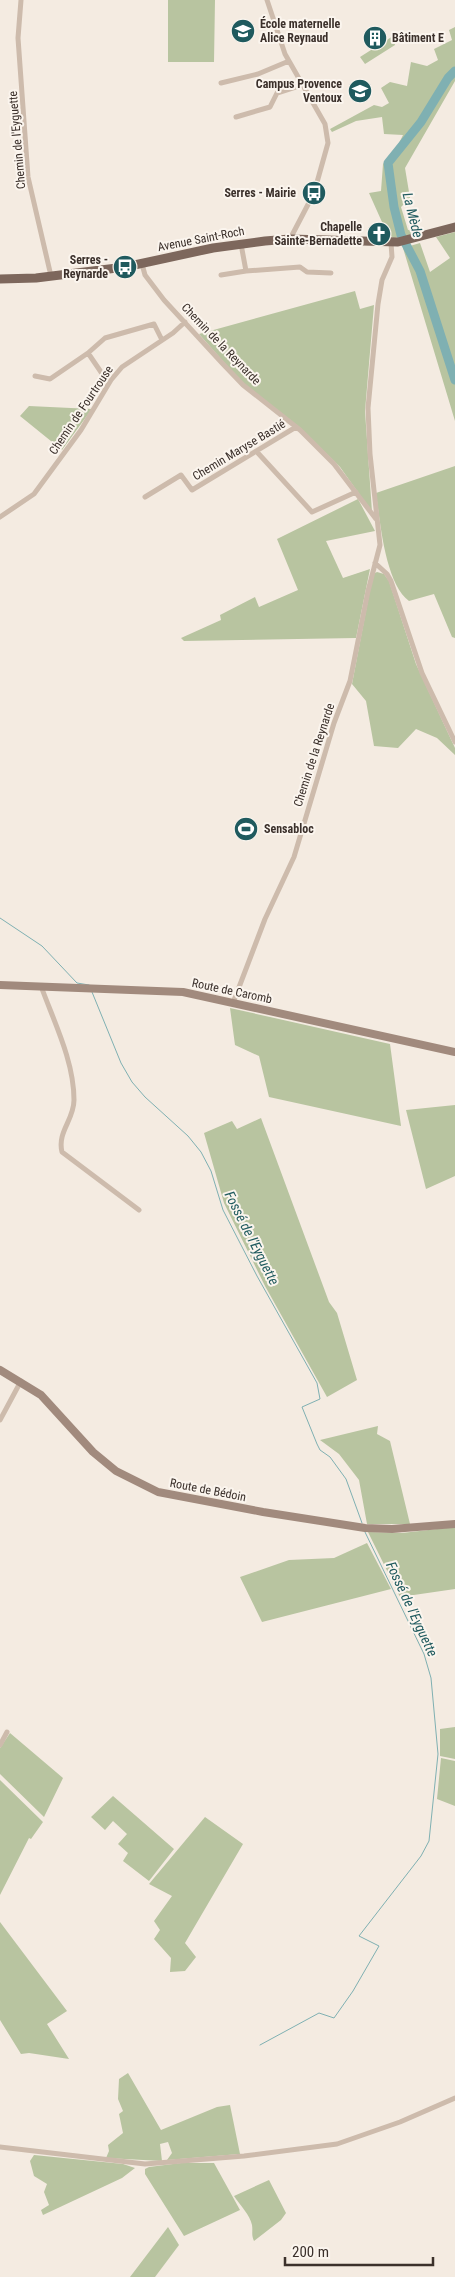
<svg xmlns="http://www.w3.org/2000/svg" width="455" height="2277" font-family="'Roboto Condensed',sans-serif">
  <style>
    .green { fill: #b8c4a0 }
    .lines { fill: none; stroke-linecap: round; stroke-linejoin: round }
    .stream { stroke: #7fb0b2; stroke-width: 1 }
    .river { stroke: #7fb0b2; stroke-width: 9 }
    .minor { stroke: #cdbbac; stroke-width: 5 }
    .secondary { stroke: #a18a7d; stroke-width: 8 }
    .primary { stroke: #7d675c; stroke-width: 9 }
    .labels { text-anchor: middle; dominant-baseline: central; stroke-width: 4; stroke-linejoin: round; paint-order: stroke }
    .poi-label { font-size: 12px; font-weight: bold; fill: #3b302b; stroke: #fbf5ee; text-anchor: end }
    .street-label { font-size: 12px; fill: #3b302b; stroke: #fbf5ee }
    .water-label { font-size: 14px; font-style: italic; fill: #1f5a5e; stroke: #fbf5ee }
  </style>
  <rect width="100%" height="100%" fill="#f4ebe1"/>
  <path class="green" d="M168,0H215L214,62H168Z
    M455,27V81L405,168L410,198L401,207L408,230L415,229V235L393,238L386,231L369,193L381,191L383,164L396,149L403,135L384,134L382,117L356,121L332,132L330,129L374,105L382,107L389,103L381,88L390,82L407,86L411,62L427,66L438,60L434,49L452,40L449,30Z
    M393,36L395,45L365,64L360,57Z
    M455,232V421L403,248L420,243L430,272L450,258L436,237Z
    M355,291L360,309L374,305L365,411L372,512L340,467L299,427L244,385L199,334Z
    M29,406L92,409L62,450L20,416Z
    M455,466V638L452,637L434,594L409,601C385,583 380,521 376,493Z
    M358,499L375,531L326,541L343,578L370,569L356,638L184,641L181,638L221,620L220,615L255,597L259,607L298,590L277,539Z
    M377,572L384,574L389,581L416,664L455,748V755L437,738L416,729L398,748L374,746L366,701L352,684L373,574Z
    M230,1008L390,1044L401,1126L269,1097L259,1056L235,1045Z
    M455,1105V1176L426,1189L406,1110Z
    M261,1118L329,1302L337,1313L357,1380L327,1397L265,1286L224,1203L204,1133L232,1121L237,1129Z
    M378,1426L377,1434L390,1441L410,1524H367L359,1480L339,1454L320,1440Z
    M455,1527V1589L400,1597L368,1532L402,1533Z
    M367,1543L391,1589L262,1622L240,1577L289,1560L334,1558Z
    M455,1727V1759L440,1756V1729Z
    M10,1733L63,1778L44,1817L0,1774V1748Z
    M441,1758L455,1761V1806L437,1799Z
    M0,1780L43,1822L31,1839L29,1838L0,1895Z
    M113,1796L174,1849L149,1881L123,1861L128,1853L118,1844L127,1834L113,1821L105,1830L91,1817Z
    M205,1817L243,1844L185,1943L196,1957L185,1971L170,1972L171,1958L154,1939L160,1930L154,1921L172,1896L149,1884Z
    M0,1922L67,2011L47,2024L69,2059L29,2053L21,2054L0,2020Z
    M128,2073L161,2130L217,2107L230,2105L240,2154L167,2160L172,2153L168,2142L160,2144L162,2161L106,2158L109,2151L108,2145L123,2133L119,2114L123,2111L118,2099L119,2079Z
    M34,2155L123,2164L135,2168L122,2178L43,2215L41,2210L49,2205L44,2192L47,2184L34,2176L30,2161Z
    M181,2163H214L240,2210L184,2236L145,2174V2169L149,2167Z
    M269,2180L286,2213L281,2220L254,2241C251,2235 253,2231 252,2225C250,2215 240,2205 234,2196Z
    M168,2227L179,2245L155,2277H130Z"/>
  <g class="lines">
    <path class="stream" d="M0,918L42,946L77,983L89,985
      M92,992L121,1063L132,1082L145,1097L188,1136L201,1152L211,1171L223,1210L257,1276L317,1383L320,1399L302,1407L317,1444L320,1450L330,1457L346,1479L362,1523
      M260,2045L319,2013L334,2018L353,1991L379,1946L359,1936L421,1856L429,1841L438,1754L431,1678L424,1654L364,1530"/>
    <path class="river" d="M455,71L448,78L421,122L388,163L394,207L401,235L420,271L455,380"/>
    <path class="minor" d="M21,0L18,38L28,177L51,276
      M267,0L285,54L325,124L328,143L314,193L290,239
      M221,83L258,74L289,61
      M236,117L270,107L277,93L302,85
      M241,244L246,271L300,267L307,272L331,273
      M142,264L145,275L164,300L222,363L243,385L300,430L334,464L376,519
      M221,275L246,271
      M35,376L50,379L88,353
      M111,380L103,375L88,353L105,338L154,324L162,340
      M257,452L312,512L356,492
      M145,497L181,475L192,490L296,427
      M0,517L34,494L81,430L111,380L122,367L173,333L185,322
      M375,563L387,574L391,581L422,673L455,742
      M41,986C54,1022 74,1061 74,1100C74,1120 57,1132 62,1152L139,1210
      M233,1003L265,919L294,857L334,723L350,681L368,591L380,545L370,454L368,408L378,304L382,280L392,257L391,243
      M0,1420L21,1381
      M0,1745L7,1732
      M0,2147L145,2164L244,2156L337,2144L400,2122L455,2098"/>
    <path class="secondary" d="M0,985L183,992L455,1052
      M0,1370L41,1395L93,1452L116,1471L158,1492L263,1512L365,1528L392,1529L455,1524"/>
    <path class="primary" d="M0,279L36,278L125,267L213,248L265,241L290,239L398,242L455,227"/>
  </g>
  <defs>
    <g id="school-disc" transform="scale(1.25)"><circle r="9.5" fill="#1f5a5e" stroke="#fbf5ee"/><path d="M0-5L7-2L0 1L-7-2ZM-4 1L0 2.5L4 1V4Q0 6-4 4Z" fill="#fff"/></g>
    <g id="building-disc" transform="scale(1.25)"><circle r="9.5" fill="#1f5a5e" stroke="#fbf5ee"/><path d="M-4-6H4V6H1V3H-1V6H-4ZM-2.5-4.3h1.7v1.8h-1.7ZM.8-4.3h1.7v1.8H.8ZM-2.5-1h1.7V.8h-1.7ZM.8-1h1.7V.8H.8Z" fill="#fff"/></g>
    <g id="bus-disc" transform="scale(1.25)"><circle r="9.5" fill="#1f5a5e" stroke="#fbf5ee"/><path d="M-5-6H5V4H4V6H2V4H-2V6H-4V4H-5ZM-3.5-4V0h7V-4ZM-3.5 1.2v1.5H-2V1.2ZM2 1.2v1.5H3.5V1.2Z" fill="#fff"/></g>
    <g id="church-disc" transform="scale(1.25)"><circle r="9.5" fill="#1f5a5e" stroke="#fbf5ee"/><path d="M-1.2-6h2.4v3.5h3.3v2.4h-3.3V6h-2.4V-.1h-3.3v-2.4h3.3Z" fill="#fff"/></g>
    <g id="stadium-disc" transform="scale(1.25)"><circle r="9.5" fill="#1f5a5e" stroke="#fbf5ee"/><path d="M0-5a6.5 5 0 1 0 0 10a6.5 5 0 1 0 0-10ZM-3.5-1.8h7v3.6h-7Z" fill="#fff"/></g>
  </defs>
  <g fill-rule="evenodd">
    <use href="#school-disc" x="243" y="31"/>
    <use href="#building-disc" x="375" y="38"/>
    <use href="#school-disc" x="360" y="91"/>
    <use href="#bus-disc" x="314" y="193"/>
    <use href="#church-disc" x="379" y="234"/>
    <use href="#bus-disc" x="125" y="267"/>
    <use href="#stadium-disc" x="246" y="829"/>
  </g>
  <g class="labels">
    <g class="poi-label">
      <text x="260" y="24" text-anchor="start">École maternelle<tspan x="260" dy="14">Alice Reynaud</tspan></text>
      <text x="392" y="38" text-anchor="start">Bâtiment E</text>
      <text x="342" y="84">Campus Provence<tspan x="342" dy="14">Ventoux</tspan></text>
      <text x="296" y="193">Serres - Mairie</text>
      <text x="362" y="227">Chapelle<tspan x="362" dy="14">Sainte-Bernadette</tspan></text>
      <text x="108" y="260">Serres -<tspan x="108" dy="14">Reynarde</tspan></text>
      <text x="264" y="829" text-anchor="start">Sensabloc</text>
    </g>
    <g class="street-label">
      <text transform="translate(17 140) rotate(-95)">Chemin de l'Eyguette</text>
      <text transform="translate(201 239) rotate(-11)">Avenue Saint-Roch</text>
      <text transform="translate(221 344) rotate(46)">Chemin de la Reynarde</text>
      <text transform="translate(81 410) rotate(-56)">Chemin de Fourtrouse</text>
      <text transform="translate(239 450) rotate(-31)">Chemin Maryse Bastié</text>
      <text transform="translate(314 755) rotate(-72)">Chemin de la Reynarde</text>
      <text transform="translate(232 991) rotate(12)">Route de Caromb</text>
      <text transform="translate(208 1490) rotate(11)">Route de Bédoin</text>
    </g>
    <g class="water-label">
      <text transform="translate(413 215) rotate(76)">La Mède</text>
      <text transform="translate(252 1238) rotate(63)">Fossé de l'Eyguette</text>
      <text transform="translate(412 1609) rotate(65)">Fossé de l'Eyguette</text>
    </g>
  </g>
  <path d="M285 2257v8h148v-8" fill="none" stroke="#3b302b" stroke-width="2.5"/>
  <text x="292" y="2257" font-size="15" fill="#3b302b" stroke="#fbf5ee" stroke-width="4" paint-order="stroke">200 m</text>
</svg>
